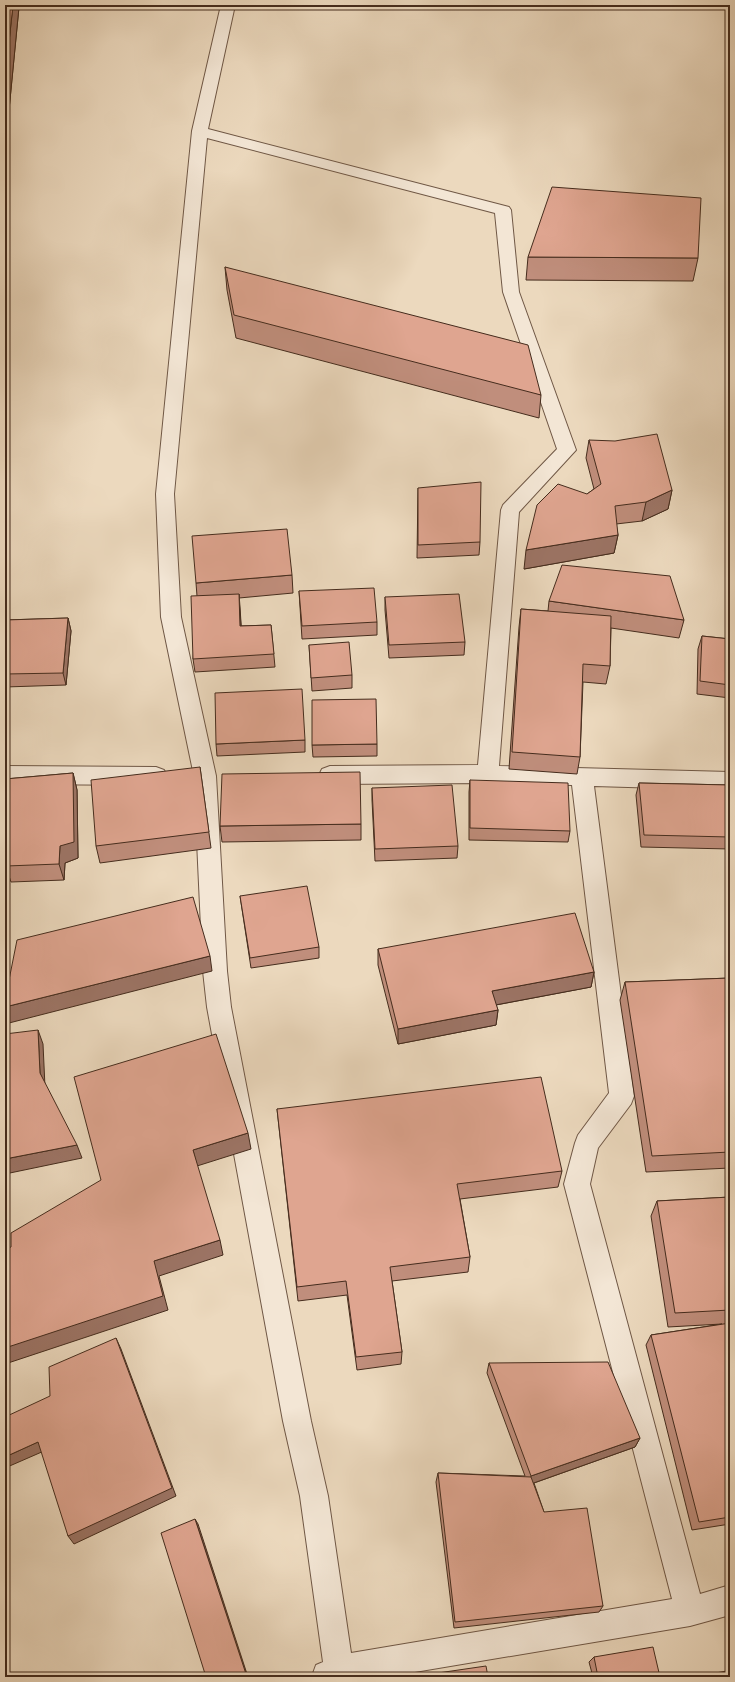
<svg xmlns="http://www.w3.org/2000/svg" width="735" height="1682" font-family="Vollkorn,serif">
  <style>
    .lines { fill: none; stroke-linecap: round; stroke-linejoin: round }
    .minor-casing { stroke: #6f5745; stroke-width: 2 }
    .minor { fill: #f3e6d5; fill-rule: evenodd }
    .wall { fill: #c08e7c; stroke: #452c1d }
    .shaded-wall { fill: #9c7465; stroke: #452c1d }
    .building { fill: #dfa590; stroke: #452c1d }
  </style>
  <rect width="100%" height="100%" fill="#ecd9be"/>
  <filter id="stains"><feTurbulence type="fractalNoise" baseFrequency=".005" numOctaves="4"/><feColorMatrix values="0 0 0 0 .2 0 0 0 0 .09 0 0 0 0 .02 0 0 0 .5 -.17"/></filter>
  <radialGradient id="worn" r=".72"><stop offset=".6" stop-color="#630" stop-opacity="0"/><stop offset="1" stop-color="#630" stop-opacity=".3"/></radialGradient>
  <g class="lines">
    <g class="minor-casing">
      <path id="minor" d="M221,5H235L208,129L509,207L511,210L519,292L576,450L519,512L499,766L730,772V790L594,786L634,1096L631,1104L598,1148L590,1184L700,1594L730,1585V1615L690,1626L385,1677L312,1676L316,1665L323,1662L300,1496L283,1421L207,1007L203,971L194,776L161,617L156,494L192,131ZM207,138L495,213L503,292L557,449L503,505L501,510L478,765L330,766L322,769L319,775L322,781L330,784L488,783L572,785L609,1093L578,1135L575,1143L564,1184L672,1599L351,1653L328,1496L311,1421L231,1007L227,971L216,776L181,617L174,494Z
        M5,766L156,767L164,770L167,776L164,782L156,785L5,784Z"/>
    </g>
    <use href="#minor" class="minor"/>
  </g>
  <path class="wall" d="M5,5H19V7L9,110H5Z
    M528,257L698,258L693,281L526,280Z
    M225,267L541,395L539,418L236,338L227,290Z
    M589,440L672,490L668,509L642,521L616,524L618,535L614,553L524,569L587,494L594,489L586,458Z
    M418,488L480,542L479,555L417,558Z
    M292,575L293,593L239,598L241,626L271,625L275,667L195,672L193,659L197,596L196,583Z
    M299,591L377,622V635L302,639Z
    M385,597L465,642L464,655L389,658L385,610Z
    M549,601L684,620L679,638L611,628L610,666L606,684L583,682L580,757L577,774L509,769L519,627L521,609L548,611Z
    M68,618L71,631L66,685L5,687V620Z
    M702,636L730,639V698L697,694L698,649Z
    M309,645L352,675V688L312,691Z
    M305,740V752L217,756L216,744Z
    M377,744V756L313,757L312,745Z
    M200,767L211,848L100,863L96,846Z
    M73,773L77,790L78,858L65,863L64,880L11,882L6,867L5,866V779Z
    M470,780L570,831L568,842L469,840V792Z
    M639,783L730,785V849L641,847L636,795Z
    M372,788L458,846L457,858L375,861L372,800Z
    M361,824V840L222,842L220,826Z
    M240,896L319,947V958L251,968Z
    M378,949L594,972L591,987L496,1005L498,1010L496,1025L398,1044L378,965Z
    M730,978V1168L646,1172L620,1000L625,982Z
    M277,1109L562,1171L558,1187L460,1199L470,1257L468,1272L392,1281L402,1352L401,1364L357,1370L347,1295L298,1301Z
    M730,1197V1524L692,1530L646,1345L651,1335L722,1324L668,1327L651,1216L657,1201Z
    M489,1363L640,1438L635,1447L534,1483L544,1512L603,1606L599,1612L454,1628L436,1482L438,1473L525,1476L487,1373Z
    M594,1657L660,1677H593L589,1662Z"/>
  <path class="shaded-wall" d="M13,5H19V7L9,110L5,90V79Z
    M672,490L668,509L642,521L646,502Z
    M618,535L614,553L524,569L526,550Z
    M239,594L240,607L242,639L240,626Z
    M68,618L71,631L66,685L63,673Z
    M73,773L77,790L78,858L65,863L64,880L59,864L60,846Z
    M210,956L212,971L9,1023L5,1012V1007Z
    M594,972L591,987L490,1006L492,991Z
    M498,1010L496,1025L398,1044V1029Z
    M38,1030L43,1044L45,1087L40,1073Z
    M248,1133L251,1149L197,1166L193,1150Z
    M77,1145L82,1158L5,1174V1159Z
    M220,1240L223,1255L159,1276L168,1310L5,1364V1348L154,1261Z
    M116,1338L121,1349L176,1496L74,1544L68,1536Z
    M640,1438L635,1447L528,1485L531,1476Z
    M38,1442L44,1451L5,1468V1457Z
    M195,1519L198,1524L248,1677H247Z"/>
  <path class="building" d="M5,5H13L5,79Z
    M552,187L701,198L698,258L528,257Z
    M225,267L528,345L541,395L234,315Z
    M657,434L672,490L646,502L615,506L618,535L526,550L537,505L558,484L587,494L601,484L589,440L615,441Z
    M481,482L480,542L418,545V488Z
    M287,529L292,575L196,583L192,536Z
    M562,565L670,576L684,620L549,601Z
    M374,588L377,622L302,626L299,591Z
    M239,594L240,626L271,625L274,654L193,659L191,596Z
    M459,594L465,642L389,645L385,597Z
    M521,609L611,616L610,666L583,664L580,757L512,752Z
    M68,618L63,673L5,674V620Z
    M702,636L730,639V685L700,681Z
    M349,642L352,675L311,678L309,645Z
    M302,689L305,740L216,744L215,693Z
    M376,699L377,744L312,745V700Z
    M200,767L209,832L96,846L91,780Z
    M360,772L361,824L220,826L222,774Z
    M73,773L74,842L60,846L59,864L6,866L7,852L5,851V779Z
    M470,780L568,783L570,831L470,828Z
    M639,783L730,785V837L644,835Z
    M452,785L458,846L375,849L372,788Z
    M307,886L319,947L250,958L240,896Z
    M193,897L210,956L5,1007V1000L17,940Z
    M575,913L594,972L492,991L498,1010L398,1029L378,949Z
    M730,978V1152L652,1156L625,982Z
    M38,1030L40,1073L77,1145L5,1159V1034Z
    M216,1034L248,1133L193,1150L220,1240L154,1261L163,1296L5,1348V1249L11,1247V1233L101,1180L74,1077Z
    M541,1077L562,1171L457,1184L470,1257L390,1267L402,1352L356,1357L346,1281L297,1287L277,1109Z
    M730,1197V1310L675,1313L657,1201Z
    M730,1323V1517L699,1522L651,1335Z
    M116,1338L172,1488L68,1536L38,1442L5,1457V1417L50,1396L49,1367Z
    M608,1362L640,1438L531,1476L489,1363Z
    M438,1473L531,1477L544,1512L587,1508L603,1606L455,1622Z
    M195,1519L247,1677H206L161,1533Z
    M653,1647L660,1677H598L594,1657Z
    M486,1666L488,1677H431V1674Z
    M727,1671L729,1677H692Z"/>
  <rect width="735" height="1682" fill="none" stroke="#ecd9be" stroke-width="20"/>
  <rect x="6" y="6" width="723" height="1670" fill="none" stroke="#452c1d" stroke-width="2"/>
  <rect x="10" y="10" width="715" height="1662" fill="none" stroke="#452c1d"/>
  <rect width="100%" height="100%" filter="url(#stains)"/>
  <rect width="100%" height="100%" fill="url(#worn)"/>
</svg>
